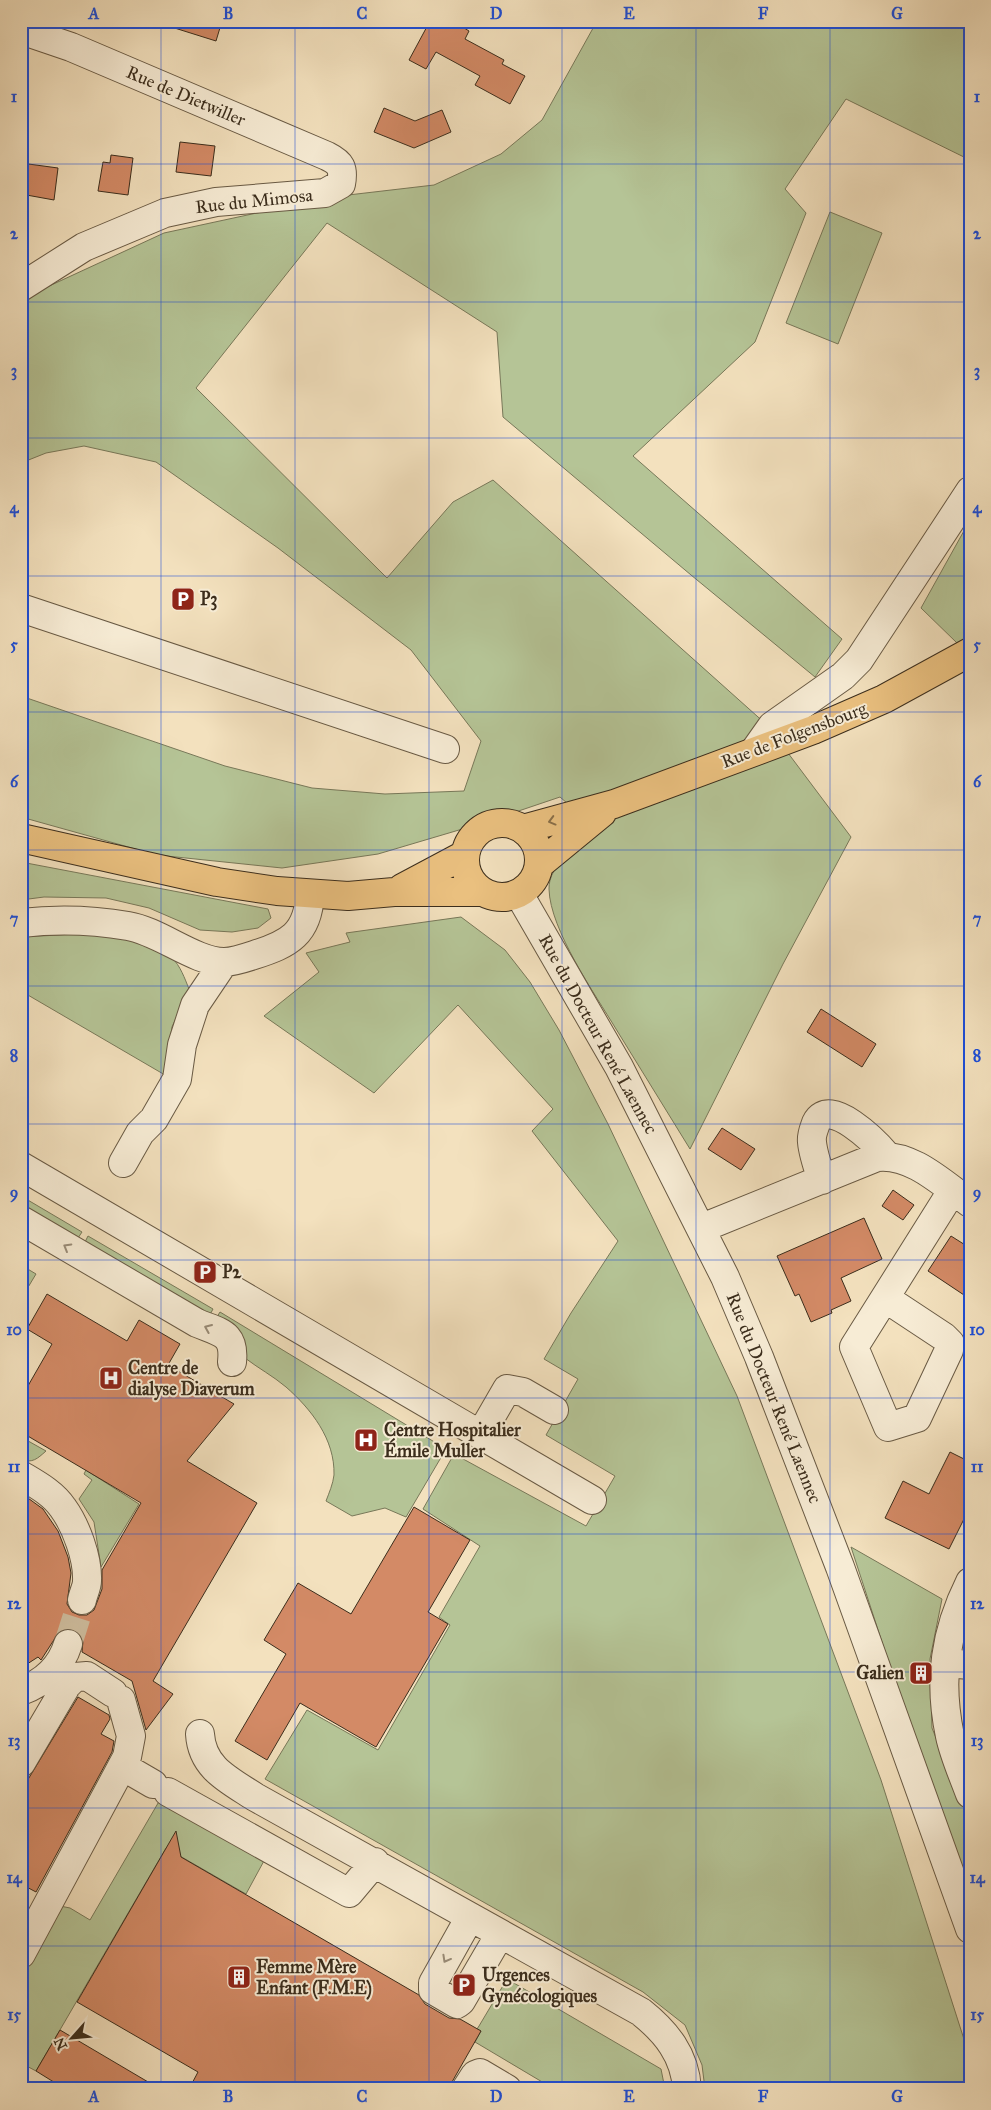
<svg xmlns="http://www.w3.org/2000/svg" width="991" height="2110" font-family="'IM FELL Great Primer',serif">
  <style>
    .green { fill: #b5c496; stroke: #787859 }
    .building { fill: #d38a66; stroke: #3b2d1c }
    .lines { fill: none; stroke-linecap: round; stroke-linejoin: round }
    .minor-tunnel { stroke: #cebd9e; stroke-width: 28; stroke-dasharray: 28 14; stroke-linecap: butt }
    .minor-casing { stroke: #695a44; stroke-width: 30 }
    .major-casing { stroke: #3b2d1c; stroke-width: 30 }
    .minor { stroke: #f7ecd5; stroke-width: 28 }
    .major { stroke: #eac07f; stroke-width: 28 }
    .oneway { stroke: #8a6f49 }
    .oneway2 { stroke: #998c78 }
    .grid { fill: none; stroke: #1d4ed8; stroke-width: 1; stroke-opacity: 0.55 }
    .labels { text-anchor: middle; dominant-baseline: central; stroke-width: 4; stroke-linejoin: round; paint-order: stroke }
    .street-label { font-size: 18px; fill: #3b2d1c; stroke: #f7ecd5 }
    .poi-label { font-size: 18px; font-weight: bold; fill: #3b2d1c; stroke: #f7ecd5; text-anchor: start }
    .neatline { fill: none; stroke: #1d4ed8; stroke-width: 2 }
    .grid-label { font-size: 16px; text-anchor: middle; font-weight: bold; fill: #1d4ed8 }
  </style>
  <rect width="100%" height="100%" fill="#f3e1be"/>
  <filter id="stains"><feTurbulence type="fractalNoise" baseFrequency=".004" numOctaves="4"/><feColorMatrix values="0 0 0 0 .2 0 0 0 0 .09 0 0 0 0 .02 0 0 0 .5 -.17"/></filter>
  <radialGradient id="worn" r=".72"><stop offset=".6" stop-color="#630" stop-opacity="0"/><stop offset="1" stop-color="#630" stop-opacity=".3"/></radialGradient>
  <path class="green" d="M597,21H970V160L846,99L785,189L806,213L755,342L633,456L842,639L815,677L691,575L503,417L497,332L327,223L196,388L387,578L453,502L493,480L767,725L851,837L783,964L690,1149C665,1109 641,1069 616,1029C595,994 550,930 549,889C548,865 580,842 598,830L560,797L486,822L378,854L282,868L157,855L21,817V696L225,766L312,788L385,794L464,791L481,741L411,650L278,548L156,462L84,446L46,453L21,463V299L164,233L331,197L434,185L501,154L542,120Z
    M830,212L882,233L838,344L786,323Z
    M970,520V638L957,643L921,608Z
    M21,862L268,909L271,918L258,928L232,932L200,930L149,908L106,898L44,897L21,900Z
    M461,917L505,950L530,982L559,1030L608,1124L737,1396L881,1780L970,2058V2089H705L702,2065L685,2025L643,1992L265,1779L307,1710L378,1750L450,1625L439,1617L480,1546L423,1509L454,1454L586,1526L615,1476L546,1435L578,1379L544,1359L571,1313L618,1241L532,1131L553,1109L458,1005L374,1093L264,1016L319,972L306,953L350,942L346,933Z
    M97,933C121,938 153,940 172,958C180,965 185,979 189,989L172,1027L165,1075L21,991V937Z
    M21,1196L82,1232L78,1238L21,1205Z
    M88,1236L213,1309L206,1322L85,1242Z
    M21,1265L36,1274L21,1299Z
    M220,1312L446,1449L406,1517L385,1508L352,1516L326,1501C329,1493 333,1484 334,1475C335,1439 311,1409 286,1387C273,1376 258,1368 245,1358C233,1348 223,1336 212,1325Z
    M21,1437L46,1451C37,1459 33,1463 21,1460Z
    M86,1470L139,1504L101,1567L94,1522L79,1499L92,1480L84,1474Z
    M851,1547L942,1599L930,1659L932,1728L970,1822V1912Z
    M161,1798L265,1859L246,1894L166,1848L36,2071L21,2063V1968L55,1905L70,1908L90,1920Z
    M507,1979L661,2069L665,2089H554L475,2042L481,2031L477,2029L479,2026Z"/>
  <path class="building" d="M166,21H222L216,41L165,25Z
    M430,21H453L469,31L465,39L504,60L502,64L525,76L510,104L475,85L480,76L436,52L426,69L409,60Z
    M384,108L415,121L442,110L451,132L414,148L374,132Z
    M180,142L215,146L211,176L176,172Z
    M111,155L133,158L128,195L98,191L103,162L110,163Z
    M21,163L58,168L54,200L21,194Z
    M821,1009L876,1044L862,1067L807,1032Z
    M722,1128L755,1149L741,1170L708,1149Z
    M893,1190L914,1205L903,1220L882,1206Z
    M864,1218L882,1259L841,1278L851,1301L831,1310L832,1313L811,1322L799,1294L795,1296L777,1256Z
    M951,1236L970,1248V1299L928,1271Z
    M47,1294L127,1341L139,1320L180,1344L168,1365L234,1404L187,1461L257,1503L153,1681L173,1694L146,1730L132,1681L82,1652L83,1641L80,1634L74,1630L66,1629L59,1632L41,1660L38,1657L21,1668V1493L43,1509L58,1531L68,1557L71,1573L67,1604L72,1612L79,1615H87L94,1610L102,1589V1570L141,1503L21,1432V1398L52,1344L27,1329Z
    M950,1452L970,1462V1507L949,1549L885,1518L903,1481L929,1494Z
    M414,1507L470,1540L428,1612L448,1624L376,1747L300,1703L267,1760L235,1741L286,1654L264,1640L298,1583L351,1614Z
    M78,1697L109,1715L110,1719L101,1734L114,1741L112,1752L36,1892L21,1884V1791Z
    M176,1831L181,1857L419,1995L425,2004L449,2018L460,2019L481,2031L448,2089H189L198,2072L77,2002Z
    M60,2030L160,2089H65L36,2071Z"/>
  <g class="lines">
    <path class="minor-tunnel" d="M68,1644L82,1600"/>
    <g class="minor-casing">
      <path id="minor" d="M21,30L71,47L327,156C341,163 344,168 341,184L325,193L216,202L165,213L84,247L21,287
        M21,608L445,749
        M755,750L772,726L843,676L859,660L970,491
        M519,894L619,1067L725,1277L759,1357L840,1567L970,1929
        M21,923C56,919 93,920 128,926C159,931 195,962 224,962C233,962 245,958 254,955C289,944 308,934 310,894
        M123,1163L140,1133L154,1119L177,1079L182,1045L195,1005L224,962
        M21,1166L592,1500
        M822,1180C818,1168 813,1154 812,1142C811,1135 814,1129 816,1123C829,1095 876,1143 887,1156
        M21,1220L197,1323C221,1333 235,1333 232,1362
        M702,1228L877,1157C912,1153 943,1184 970,1203
        M885,1298L944,1337L950,1343L949,1350L917,1418L888,1427L854,1347L952,1191
        M481,1434L507,1389L523,1392L554,1410
        M21,1475C36,1484 53,1493 63,1508C76,1526 88,1558 87,1581C87,1587 83,1594 82,1600
        M970,1582C945,1632 938,1680 950,1736C954,1755 963,1775 970,1794
        M946,1663L970,1665
        M21,1691C43,1683 61,1667 68,1644
        M200,1734C202,1768 229,1780 255,1797L641,2012C666,2032 685,2055 687,2089
        M21,1763L67,1685L75,1677L87,1676L113,1693
        M122,1766L153,1784
        M168,1792L349,1893L375,1862
        M470,1917L433,1983V1990L457,2004L461,2001L500,1934
        M21,1954L127,1757L131,1736L121,1700
        M466,2089L475,2075L480,2073L507,2089"/>
    </g>
    <g class="major-casing">
      <path id="major" d="M465 860a37 37 0 1 1 74 0a37 37 0 1 1-74 0Z
        M523,829L614,804L813,730L884,699L970,652
        M21,838L217,882L277,891L348,896L394,892H481
        M540,864L602,813
        M402,888L464,855"/>
    </g>
    <use href="#minor" class="minor"/>
    <use href="#major" class="major"/>
  </g>
  <defs><path id="oneway-chevron" d="M-2-3.5L2.5 0L-2 3.5" fill="none" stroke-width="1.6" stroke-linecap="round" stroke-linejoin="round" transform="scale(1.25)"/></defs>
  <use class="oneway" href="#oneway-chevron" transform="translate(552 821) rotate(165)"/>
  <g class="oneway2">
    <use href="#oneway-chevron" transform="translate(67 1247) rotate(-150)"/>
    <use href="#oneway-chevron" transform="translate(208 1328) rotate(-157)"/>
    <use href="#oneway-chevron" transform="translate(446 1959) rotate(119)"/>
  </g>
  <path class="grid" d="M161,21V2089M295,21V2089M429,21V2089M562,21V2089M696,21V2089M830,21V2089M21,164H970M21,302H970M21,438H970M21,576H970M21,712H970M21,850H970M21,986H970M21,1124H970M21,1260H970M21,1398H970M21,1534H970M21,1672H970M21,1808H970M21,1946H970"/>
  <defs>
    <g id="parking-square" transform="scale(1.25)"><rect x="-9" y="-9" width="18" height="18" rx="4" fill="#8f2418" stroke="#f7ecd5"/><path d="M-3.5-5.5H1a3.5 3.5 0 0 1 0 7H-1V5.5H-3.5ZM-1-3.4V-.6H.8a1.4 1.4 0 0 0 0-2.8Z" fill="#fff"/></g>
    <g id="hospital-square" transform="scale(1.25)"><rect x="-9" y="-9" width="18" height="18" rx="4" fill="#8f2418" stroke="#f7ecd5"/><path d="M-5-5h3v3.5h4V-5h3V5h-3V1.5h-4V5h-3Z" fill="#fff"/></g>
    <g id="building-square" transform="scale(1.25)"><rect x="-9" y="-9" width="18" height="18" rx="4" fill="#8f2418" stroke="#f7ecd5"/><path d="M-4-6H4V6H1V3H-1V6H-4ZM-2.5-4.3h1.7v1.8h-1.7ZM.8-4.3h1.7v1.8H.8ZM-2.5-1h1.7V.8h-1.7ZM.8-1h1.7V.8H.8Z" fill="#fff"/></g>
  </defs>
  <g fill-rule="evenodd">
    <use href="#parking-square" x="183" y="599"/>
    <use href="#parking-square" x="205" y="1272"/>
    <use href="#hospital-square" x="111" y="1378"/>
    <use href="#hospital-square" x="366" y="1440"/>
    <use href="#building-square" x="921" y="1673"/>
    <use href="#building-square" x="239" y="1977"/>
    <use href="#parking-square" x="464" y="1985"/>
  </g>
  <g class="labels">
    <g class="street-label">
      <text transform="translate(186 96) rotate(23)">Rue de Dietwiller</text>
      <text transform="translate(254 201) rotate(-6)">Rue du Mimosa</text>
      <text transform="translate(794 735) rotate(-21)">Rue de Folgensbourg</text>
      <text transform="translate(598 1034) rotate(61)">Rue du Docteur René Laennec</text>
      <text transform="translate(774 1398) rotate(68)">Rue du Docteur René Laennec</text>
    </g>
    <g class="poi-label">
      <text x="200" y="599">P3</text>
      <text x="222" y="1272">P2</text>
      <text x="128" y="1368">Centre de<tspan x="128" dy="21">dialyse Diaverum</tspan></text>
      <text x="384" y="1430">Centre Hospitalier<tspan x="384" dy="21">Émile Muller</tspan></text>
      <text x="904" y="1673" text-anchor="end">Galien</text>
      <text x="256" y="1967">Femme Mère<tspan x="256" dy="21">Enfant (F.M.E)</tspan></text>
      <text x="482" y="1975">Urgences<tspan x="482" dy="21">Gynécologiques</tspan></text>
    </g>
  </g>
  <rect width="991" height="2110" fill="none" stroke="#f3e1be" stroke-width="55"/>
  <g transform="translate(72 2038) rotate(243)" stroke="#f7ecd5" stroke-width="4" paint-order="stroke">
  <path d="M0-4L9 19L0 12L-9 19Z" fill="#3b2d1c"/>
  <text y="-8" font-size="14" font-weight="bold" text-anchor="middle" fill="#3b2d1c">N</text>
  </g>
  <rect x="28" y="28" width="936" height="2054" class="neatline"/>
  <g class="grid-label">
    <text x="94" y="19">A</text>
    <text x="228" y="19">B</text>
    <text x="362" y="19">C</text>
    <text x="496" y="19">D</text>
    <text x="629" y="19">E</text>
    <text x="763" y="19">F</text>
    <text x="897" y="19">G</text>
    <text x="14" y="102">1</text>
    <text x="977" y="102">1</text>
    <text x="14" y="239">2</text>
    <text x="977" y="239">2</text>
    <text x="14" y="376">3</text>
    <text x="977" y="376">3</text>
    <text x="14" y="513">4</text>
    <text x="977" y="513">4</text>
    <text x="14" y="650">5</text>
    <text x="977" y="650">5</text>
    <text x="14" y="787">6</text>
    <text x="977" y="787">6</text>
    <text x="14" y="924">7</text>
    <text x="977" y="924">7</text>
    <text x="14" y="1061">8</text>
    <text x="977" y="1061">8</text>
    <text x="14" y="1198">9</text>
    <text x="977" y="1198">9</text>
    <text x="14" y="1335">10</text>
    <text x="977" y="1335">10</text>
    <text x="14" y="1472">11</text>
    <text x="977" y="1472">11</text>
    <text x="14" y="1609">12</text>
    <text x="977" y="1609">12</text>
    <text x="14" y="1746">13</text>
    <text x="977" y="1746">13</text>
    <text x="14" y="1883">14</text>
    <text x="977" y="1883">14</text>
    <text x="14" y="2020">15</text>
    <text x="977" y="2020">15</text>
    <text x="94" y="2102">A</text>
    <text x="228" y="2102">B</text>
    <text x="362" y="2102">C</text>
    <text x="496" y="2102">D</text>
    <text x="629" y="2102">E</text>
    <text x="763" y="2102">F</text>
    <text x="897" y="2102">G</text>
  </g>
  <rect width="100%" height="100%" filter="url(#stains)"/>
  <rect width="100%" height="100%" fill="url(#worn)"/>
</svg>
